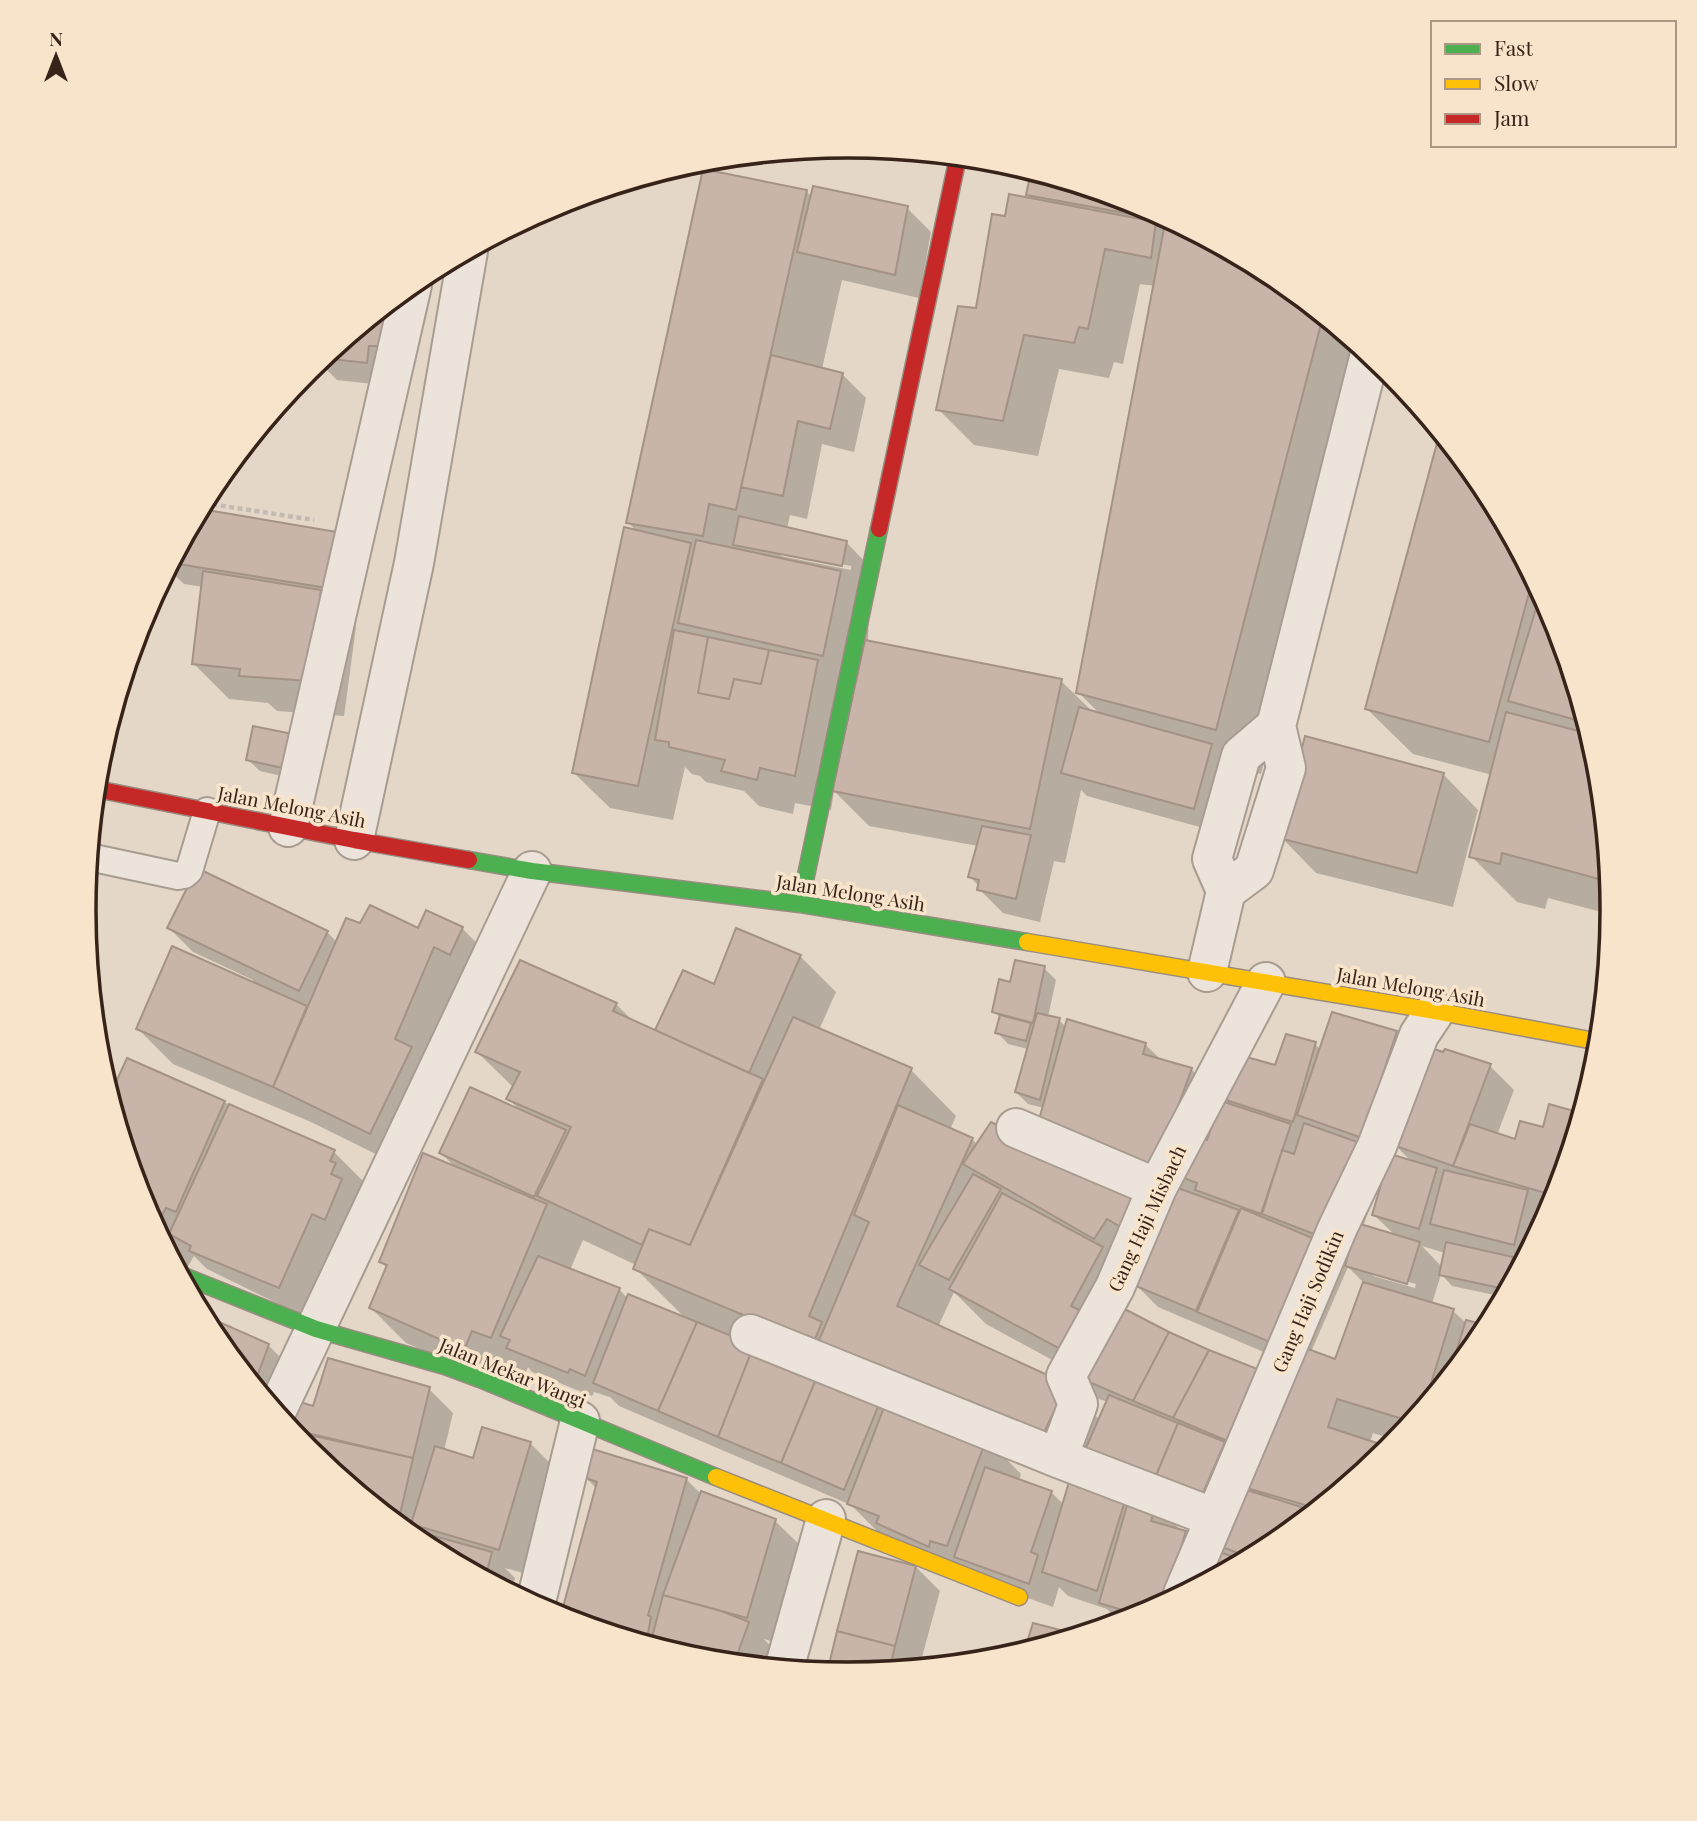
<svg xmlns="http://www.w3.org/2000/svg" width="1697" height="1821" font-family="'Playfair Display',serif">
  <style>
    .shadow { fill: #0003; fill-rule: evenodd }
    .building { fill: #c8b4a8; stroke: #a49287; stroke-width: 2 }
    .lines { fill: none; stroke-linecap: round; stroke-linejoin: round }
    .lane-casing { stroke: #a89c91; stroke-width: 30 }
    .street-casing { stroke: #a89c91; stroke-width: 42 }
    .fast-casing { stroke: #988c81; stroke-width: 19 }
    .slow-casing { stroke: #988c81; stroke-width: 19 }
    .jam-casing { stroke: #988c81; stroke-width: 19 }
    .path { stroke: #c4bab1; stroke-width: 4.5; stroke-dasharray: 5 3.5; stroke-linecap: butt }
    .lane { stroke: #ece4da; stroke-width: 26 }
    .street { stroke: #ece4da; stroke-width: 38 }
    .fast { stroke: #4caf50; stroke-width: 16 }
    .slow { stroke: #ffc107; stroke-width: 16 }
    .jam { stroke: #c62828; stroke-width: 16 }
    .labels { text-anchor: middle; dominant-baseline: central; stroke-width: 7; stroke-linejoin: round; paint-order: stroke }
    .street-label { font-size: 19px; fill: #37231a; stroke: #f8e4ca }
    .rim { fill: none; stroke: #37231a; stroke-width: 3.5 }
  </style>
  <rect width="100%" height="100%" fill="#e4d7c7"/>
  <path class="shadow" d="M1032,171L1141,204L1274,275L1370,355L1261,774L1236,768L1218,832L1087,796L1081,790L1065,863L1054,861L1040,922L1003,913L979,889V886L970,877L978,846L869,826L834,791L831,810L795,803L793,814L759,806L744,791L706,782L700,776L692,774L685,767L673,820L610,808L574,773L637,532L628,522L806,191L812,197L907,208L931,232L919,298L842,280L822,369L842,374L866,398L854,452L822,444L807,519L790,515L787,529L846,542L870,567L868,642L1061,681L1093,712L1101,715L1078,692L1155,286L1140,284L1123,364L1114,362L1109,378L1059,369L1038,456L974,445L938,409L977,310L1007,218L1034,201L1028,194ZM781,553L851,566V570L781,556Z
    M390,302L391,386L337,380L318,361Z
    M1442,434L1484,486L1555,618L1598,762L1613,915L1548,898L1545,909L1517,902L1471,856L1492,775L1413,754L1367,709Z
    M200,510L337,533V609L356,627L344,716L277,711L268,703L229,699L193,663L203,587L184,584L168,569Z
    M254,728L303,781L260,771L248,760Z
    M1443,774L1478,810L1453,907L1316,873L1281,837Z
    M360,926L419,930L462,928L497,964L406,1169L311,1122L173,1064L138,1029L251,983L253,980L193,952L169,928L327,932L337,942Z
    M800,956L836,992L819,1030L911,1070L956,1116L950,1130L972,1139L978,1145L1146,1201L1044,1108L1028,1104L1016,1092L1028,1049L1008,1044L997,1032L1001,1018L994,1012L1012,984L1044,968L1056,980L1048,1017L1059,1020L1067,1028L1145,1044L1162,1061L1192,1070L1222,1100L1315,1044L1321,1050L1396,1033L1422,1059L1490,1066L1514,1090L1497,1135L1516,1141L1576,1114L1581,1118L1555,1203L1522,1264L1516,1262L1520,1267L1504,1297L1452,1286L1441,1274L1432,1304L1453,1311L1467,1324L1484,1336L1397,1441L1373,1433L1370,1442L1391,1449L1389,1451L1273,1546L1146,1614L1127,1609V1613L1141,1617L1121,1623L1107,1609L1068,1596L1059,1587L1053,1607L980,1581L885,1539L851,1505L619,1406L610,1397L594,1392L592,1396L532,1372L528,1367L526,1372L508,1366L500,1384L406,1343L371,1308L387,1268L381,1262L457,1169L441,1153L522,1112L508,1099L514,1088L477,1052L616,1004L634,1022L662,1035L657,1029L715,986ZM1392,1142L1413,1163L1374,1215L1396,1236L1363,1227ZM583,1240L636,1265L635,1268L687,1320L628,1299L619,1289L570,1270ZM1422,1246L1445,1253L1442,1267ZM1334,1255L1348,1261L1346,1268ZM1348,1267L1364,1283L1336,1362L1311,1352ZM1373,1272L1416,1284L1415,1288L1373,1276ZM1137,1286L1158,1307L1294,1365L1264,1373L1169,1334L1123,1311ZM954,1292L986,1324L1076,1373L1075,1375L1099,1399L1108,1402L1100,1420L1066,1386L938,1327ZM986,1438L1073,1474L1064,1505L1051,1492L1019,1481L1021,1474ZM1156,1506L1213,1543L1226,1556L1207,1555Z
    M106,1082L114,1090L224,1102L334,1152L369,1187L315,1322L207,1269L194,1256L187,1268L174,1263L142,1203Z
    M203,1316L268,1345L292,1369L276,1412L213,1335Z
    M429,1389L453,1413L444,1451L474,1460L530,1443L554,1467L523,1573L505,1568L515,1578L511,1593L423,1546L308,1451L304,1446L305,1442L291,1428L314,1408Z
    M585,1477L687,1480L700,1493L775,1521L800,1545L771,1641L764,1639L772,1648L765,1667L699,1660L562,1619L597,1489Z
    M916,1567L940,1591L919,1668L904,1666V1670L848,1675L835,1674L829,1668Z"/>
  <path class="building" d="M703,169L807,190L736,510L709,504L703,536L626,523Z
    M1031,171L1141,204L1159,214L1158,219L1026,195Z
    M813,186L908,206L895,275L797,252Z
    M1009,194L1156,222L1151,258L1105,249L1088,329L1079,327L1074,343L1024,335L1003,421L936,410L958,306L976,308L992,214L1005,216Z
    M1166,218L1274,275L1323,316L1216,730L1076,693Z
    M378,313L377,319L384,320L380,346H369L367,363L323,358Z
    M771,355L843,373L830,429L798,421L783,496L741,487Z
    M1440,432L1484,486L1533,578L1489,742L1365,709Z
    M201,509L337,532L327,588L172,563Z
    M739,516L847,541L842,566L733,545Z
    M624,527L691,543L638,786L572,773Z
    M696,540L841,571L823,656L678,623Z
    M203,571L321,590L309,681L239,676L240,669L192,664Z
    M1541,592L1555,618L1587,723L1508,701Z
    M674,630L708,637L698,693L729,699L734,679L761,684L769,650L818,660L795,776L760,768L757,780L721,771L725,760L669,747V742L655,740Z
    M708,637L769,650L761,684L734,679L729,699L698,693Z
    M865,640L1062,679L1030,829L832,791Z
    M1079,707L1212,744L1194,809L1061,773Z
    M1506,712L1590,734L1598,762L1610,882L1502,853L1500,864L1469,857Z
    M253,726L298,735L292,770L246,760Z
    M1305,736L1444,773L1417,873L1279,838Z
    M982,826L1031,835L1016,899L977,890L979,880L968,877Z
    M197,868L328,931L299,991L167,928Z
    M370,905L418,928L426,910L463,927L450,955L434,947L395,1039L412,1047L370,1134L273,1087L346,918L360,923Z
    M736,928L801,955L749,1073L655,1030L683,970L714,984Z
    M172,946L307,1006L273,1087L136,1029Z
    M520,960L617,1003L613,1011L763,1079L690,1245L649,1229L642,1245L537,1196L571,1127L506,1099L520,1072L475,1052Z
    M1015,960L1045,966L1033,1023L992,1012L999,979L1010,982Z
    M1332,1012L1397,1031L1362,1138L1297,1115Z
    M1037,1013L1060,1018L1040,1100L1015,1092Z
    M1000,1015L1031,1023L1026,1041L995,1033Z
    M793,1017L912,1068L809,1316L822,1322L813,1344L633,1269L649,1229L690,1245Z
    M1067,1019L1146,1043L1143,1054L1192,1068L1155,1169L1037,1127Z
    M1286,1034L1316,1042L1293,1122L1220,1098L1236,1054L1275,1065Z
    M1425,1046L1443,1052L1445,1049L1491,1064L1453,1166L1393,1145Z
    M127,1058L225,1101L176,1212L166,1208L155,1227L142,1203L110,1095Z
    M470,1087L566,1130L534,1197L439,1153Z
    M1221,1101L1291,1124L1261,1214L1195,1190L1197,1183L1173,1174L1187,1135L1207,1140Z
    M229,1104L335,1150L330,1161L336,1163L331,1174L342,1179L325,1220L312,1214L279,1288L189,1251L191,1246L169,1234Z
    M1549,1104L1577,1112L1571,1139L1574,1140L1555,1203L1542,1226L1539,1225L1549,1194L1453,1166L1470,1124L1515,1139L1520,1121L1543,1127Z
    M898,1105L973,1138L897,1306L1067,1384L1040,1441L814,1352L869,1222L854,1215Z
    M991,1122L1147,1200L1131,1233L1107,1219L1094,1239L963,1164Z
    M1304,1123L1360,1143L1327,1239L1262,1214L1282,1150L1294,1154Z
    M423,1153L547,1204L491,1338L472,1331L464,1350L369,1308L387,1265L379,1262Z
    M1390,1154L1437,1168L1419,1229L1372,1215Z
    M1444,1170L1528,1190L1514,1245L1430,1224Z
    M973,1174L1001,1189L949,1280L919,1265Z
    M1175,1187L1239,1210L1196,1311L1131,1284Z
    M1002,1193L1103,1247L1071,1306L1093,1317L1073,1356L949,1289Z
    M1241,1208L1324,1243L1280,1346L1197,1312Z
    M1357,1223L1420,1242L1407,1284L1345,1266Z
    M1446,1242L1513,1257L1505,1289L1439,1275Z
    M538,1256L620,1288L585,1376L570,1369L568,1373L506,1348L510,1340L500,1336Z
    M1363,1282L1454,1309L1423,1409L1413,1422L1337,1399L1328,1427L1392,1448L1319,1509L1236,1485L1300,1346L1335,1359Z
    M628,1294L697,1322L658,1411L593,1383Z
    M1115,1304L1169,1332L1133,1401L1073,1375Z
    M201,1314L269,1344L254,1385L213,1335Z
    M1466,1320L1489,1326L1484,1336L1447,1381Z
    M697,1322L754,1345L718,1437L658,1411Z
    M1169,1332L1209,1350L1173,1418L1133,1401Z
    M754,1345L819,1372L781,1463L718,1437Z
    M1209,1350L1265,1372L1230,1442L1173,1418Z
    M328,1358L430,1387L413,1458L290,1429L297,1401L313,1406Z
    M819,1372L882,1397L844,1490L781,1463Z
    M1109,1395L1178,1423L1150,1490L1079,1464Z
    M888,1397L987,1437L947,1546L930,1541L929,1547L876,1523L879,1516L847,1504Z
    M1178,1423L1225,1442L1197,1507L1150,1490Z
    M482,1427L531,1442L499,1550L411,1524L435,1446L473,1458Z
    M305,1434L413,1458L398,1523L308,1451L303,1445Z
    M589,1448L687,1478L648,1615L651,1617L646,1644L560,1618L597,1482L583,1477Z
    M985,1467L1052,1491L1031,1552L1038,1555L1029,1584L954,1557Z
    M1072,1472L1128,1491L1097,1591L1042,1572Z
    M1234,1486L1314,1511V1513L1273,1546L1251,1558L1211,1543Z
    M701,1491L776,1519L747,1618L663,1595Z
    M1130,1495L1156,1504L1151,1521L1186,1531L1164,1604L1143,1616L1099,1603Z
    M405,1528L492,1552L485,1579L423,1546L404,1530Z
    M1208,1548L1245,1561L1196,1587Z
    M858,1551L916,1566L895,1646L837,1631Z
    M663,1595L721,1611L749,1622L736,1658L750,1661L749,1665L699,1660L650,1645Z
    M1033,1623L1080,1635L1024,1652Z
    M837,1631L895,1646L889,1671L851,1675L828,1669Z
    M797,1664L838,1674L795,1670Z"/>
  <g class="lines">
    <g class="lane-casing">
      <path id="lane" d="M89,857L178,876L184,875L189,871L207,811"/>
    </g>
    <g class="street-casing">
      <path id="street" d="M288,827L412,285
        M354,840L414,563L468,251
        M1226,891L1254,870L1286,768L1276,726L1370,354
        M1207,972L1226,891L1212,859L1241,756L1276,726
        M1016,1128L1157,1188
        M750,1334L1058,1458L1215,1518
        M276,1412L532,871
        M1058,1458L1078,1404L1066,1376L1115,1287L1157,1188L1266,982
        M1183,1594L1338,1227L1377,1146L1419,1035L1435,1011
        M535,1606L580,1421
        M784,1669L826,1519"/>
    </g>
    <g class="fast-casing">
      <path id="fast" d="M469,860L532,871L800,904L1027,942
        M800,904L879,529
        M181,1275L316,1329L445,1366L480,1379L716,1477"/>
    </g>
    <g class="slow-casing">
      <path id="slow" d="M1027,942L1435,1011L1600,1042
        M716,1477L1019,1597"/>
    </g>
    <g class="jam-casing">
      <path id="jam" d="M879,529L958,157
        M96,789L354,840L469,860"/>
    </g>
    <path class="path" d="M204,503L314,520"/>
    <use href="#lane" class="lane"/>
    <use href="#street" class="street"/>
    <use href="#fast" class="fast"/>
    <use href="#slow" class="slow"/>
    <use href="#jam" class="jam"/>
  </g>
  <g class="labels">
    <g class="street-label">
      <text transform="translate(292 806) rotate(11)">Jalan Melong Asih</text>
      <text transform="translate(851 892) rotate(9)">Jalan Melong Asih</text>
      <text transform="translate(1411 986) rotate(10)">Jalan Melong Asih</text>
      <text transform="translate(1146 1218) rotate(-65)">Gang Haji Misbach</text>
      <text transform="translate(1307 1301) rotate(-67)">Gang Haji Sodikin</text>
      <text transform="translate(513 1372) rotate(22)">Jalan Mekar Wangi</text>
    </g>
  </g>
  <path d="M0 0H1697V1821H0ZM96 910a752 752 0 1 1 1504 0a752 752 0 1 1-1504 0Z" fill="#f8e4ca" fill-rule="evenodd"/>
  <path class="rim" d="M96 910a752 752 0 1 1 1504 0a752 752 0 1 1-1504 0Z"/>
  <rect x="1431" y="21" width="245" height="126" fill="#f8e4ca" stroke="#ab9784" stroke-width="2"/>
  <rect x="1445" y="44" width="35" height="10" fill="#4caf50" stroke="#ab9784" stroke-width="2"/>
  <text x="1494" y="56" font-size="21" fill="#37231a">Fast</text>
  <rect x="1445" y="79" width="35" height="10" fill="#ffc107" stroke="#ab9784" stroke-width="2"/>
  <text x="1494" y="91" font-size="21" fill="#37231a">Slow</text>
  <rect x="1445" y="114" width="35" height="10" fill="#c62828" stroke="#ab9784" stroke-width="2"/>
  <text x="1494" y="126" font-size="21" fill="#37231a">Jam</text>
  <g transform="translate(56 56)" stroke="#f8e4ca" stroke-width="5" paint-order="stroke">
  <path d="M0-5L12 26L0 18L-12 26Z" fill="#37231a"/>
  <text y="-10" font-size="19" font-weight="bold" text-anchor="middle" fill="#37231a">N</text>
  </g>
</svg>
